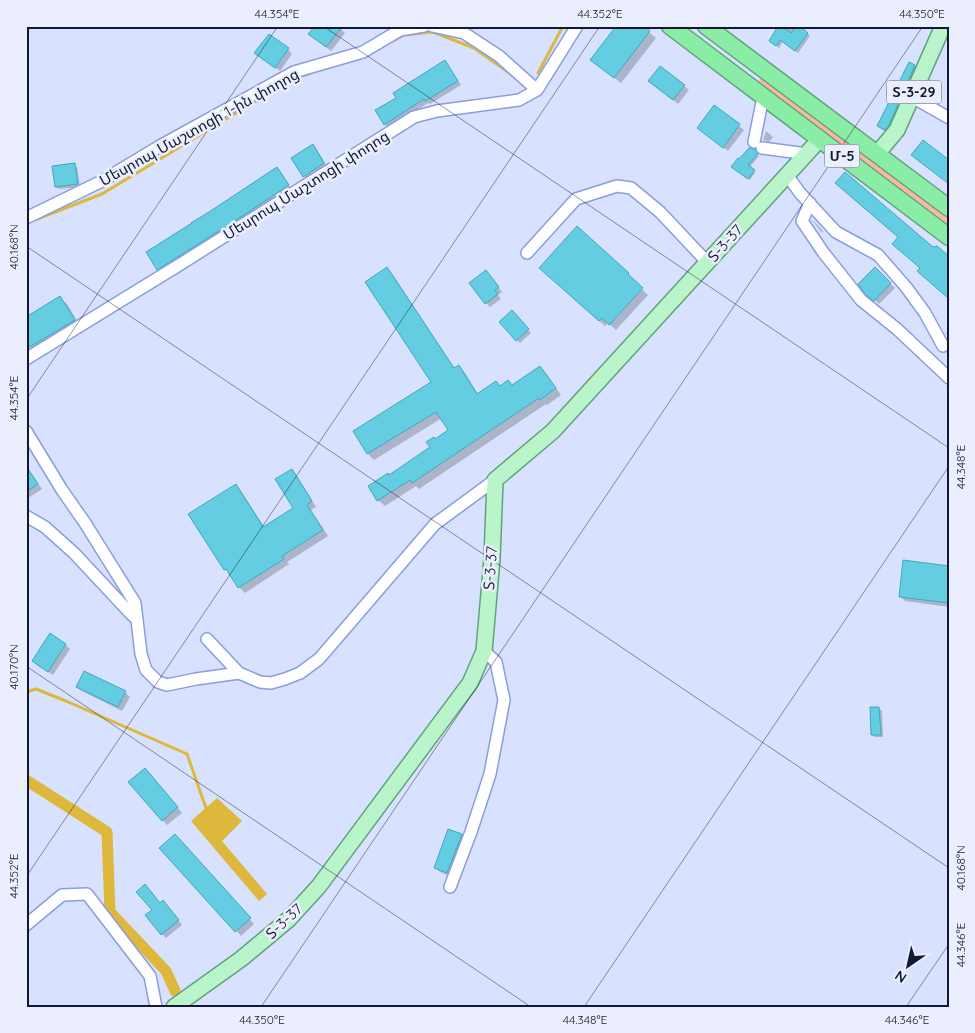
<svg xmlns="http://www.w3.org/2000/svg" width="975" height="1033" font-family="Quicksand,'Noto Sans Armenian',sans-serif">
  <style>
    .green { fill: #feb5a6 }
    .water { fill: #deb83c }
    .shadow { fill: #0003 }
    .lines { fill: none; stroke-linecap: round; stroke-linejoin: round }
    .stream { stroke: #deb83c; stroke-width: 3 }
    .canal { stroke: #deb83c; stroke-width: 11 }
    .building { fill: #64cde1; stroke: #3caabd }
    .minor-casing { stroke: #8a9de0; stroke-width: 14 }
    .major-casing { stroke: #60a37d; stroke-width: 18 }
    .highway-casing { stroke: #60a37d; stroke-width: 19 }
    .minor { stroke: #fff; stroke-width: 11 }
    .major { stroke: #b9f4ca; stroke-width: 15 }
    .highway { stroke: #8aeda6; stroke-width: 16 }
    .ticks { fill: none; stroke: #131932; stroke-width: 1; stroke-opacity: 0.45 }
    .labels { text-anchor: middle; dominant-baseline: central; stroke-width: 5; stroke-linejoin: round; paint-order: stroke }
    .shield { fill: #eaeefd; stroke: #54596f; stroke-width: 1 }
    .shield-label { font-size: 14px; font-weight: bold; fill: #131932 }
    .street-label { font-size: 15px; fill: #131932; stroke: #eaeefd }
    .neatline { fill: none; stroke: #131932; stroke-width: 2 }
    .ticks-label { font-size: 12px; text-anchor: middle; fill: #131932 }
  </style>
  <rect width="100%" height="100%" fill="#d8e1fd"/>
  <path class="green" d="M762,77L949,218V225L758,82Z"/>
  <path class="water" d="M217,798L242,821L222,841L267,894L259,901L191,821Z"/>
  <path class="shadow" d="M338,26L345,33L331,51L314,38Z
    M642,26L656,38L621,83L598,66Z
    M771,26H798L810,36L798,53L783,41L779,48L773,43L777,31Z
    M288,49L292,54L280,71L261,57Z
    M445,61L448,65L461,85L430,104L428,103L388,128L385,124L398,98Z
    M909,63L915,66L919,71L890,134L883,130L878,126Z
    M654,85L684,86L689,90L678,104Z
    M714,106L744,130L728,151L703,132Z
    M766,131L773,137L769,142L763,140Z
    M312,146L317,150L328,168L308,180L304,176Z
    M756,152L759,156L749,168L755,173L750,180L734,169Z
    M74,165L77,167L80,187L59,189L56,187Z
    M277,168L281,172L292,190L162,273L158,269Z
    M812,220H813L823,231L822,233Z
    M577,228L628,274L634,280L633,281L648,295L616,330L608,323L605,326L547,274Z
    M875,268L895,288L879,304L873,299Z
    M387,269L393,275L455,369L459,367L465,373L478,394L500,387L513,386L540,367L546,373L561,395L547,405L546,404L419,489L416,486L385,506L378,500L389,476L432,448L435,440L450,430L442,418L374,460L368,454L354,431L433,383Z
    M490,276L502,292L498,295L501,299L490,307L486,303Z
    M60,298L67,304L80,326L36,353L30,347Z
    M512,312L531,333L520,343L500,322Z
    M949,329V337L946,333Z
    M26,465L42,489L30,497L26,492Z
    M291,470L297,476L316,507L311,510L328,536L287,562L289,564L245,593L239,587L231,574L225,569L235,486L241,491L265,528L295,508Z
    M949,567V607L905,601L900,596Z
    M51,635L66,645L70,649L53,675L38,666L34,661Z
    M77,687L125,692L130,697L122,711L82,691Z
    M879,708L882,711L883,737H875L872,735Z
    M150,774L182,813L167,825L130,782Z
    M462,835L466,839L452,877L440,872L436,868Z
    M179,840L254,924L241,936L161,848Z
    M160,904L167,906L182,925L166,938L162,934Z"/>
  <g class="lines">
    <path class="stream" d="M393,41L404,35L433,32L474,48L511,74
      M538,73L563,26
      M290,80L311,73
      M37,219L102,194L281,86
      M26,692L36,689L66,701L187,754L206,808"/>
    <path class="canal" d="M26,780L107,832L110,912L166,971L175,991"/>
  </g>
  <path class="building" d="M315,26H343L326,47L308,34Z
    M616,26H644L650,31L614,78L590,60Z
    M778,26H781L791,33L796,26H800L808,33L795,51L780,40L776,46L769,41Z
    M269,34L289,48L275,68L254,53Z
    M445,60L458,81L425,101L424,99L384,125L375,110L396,98L393,93Z
    M909,62L915,65L889,125L885,130L877,126Z
    M660,66L685,85L673,100L648,81Z
    M714,105L740,124L723,148L697,128Z
    M923,140L949,160V184L911,155Z
    M313,144L324,163L303,177L291,158Z
    M749,148L755,149L758,154L748,165L755,170L748,179L731,167L738,158L739,159Z
    M75,163L78,184L55,187L52,166Z
    M277,167L289,185L247,213L157,270L146,252L192,223H191L209,212Z
    M845,172L933,247L937,246L949,256V299L917,271L920,268L892,244L898,237L835,183Z
    M577,226L629,273L628,274L643,288L609,325L602,318L599,321L539,268Z
    M387,267L454,368L459,365L477,394L496,381L500,386L508,380L512,385L540,366L556,388L540,400L539,398L412,483L410,480L377,501L368,486L388,473L389,475L430,447L426,442L434,437L435,439L448,430L436,412L367,454L353,431L431,382L365,282Z
    M875,267L891,283L874,301L866,295L858,284Z
    M486,270L499,287L495,290L498,294L485,304L469,283Z
    M60,296L75,320L26,349V317Z
    M512,310L529,329L516,341L499,322Z
    M26,466L38,484L26,492Z
    M292,469L312,501L307,505L323,530L282,556L284,559L238,588L226,569L224,570L188,514L236,484L263,527L293,508L275,479Z
    M903,560L949,566V603L899,597Z
    M50,633L66,644L48,672L32,661Z
    M84,671L126,691L118,707L76,687Z
    M870,707H879L881,735H871Z
    M145,768L178,807L162,821L128,782Z
    M448,829L462,834L447,873L434,868Z
    M175,834L251,918L235,932L159,848Z
    M145,884L160,903L163,900L179,920L161,935L145,915L152,910L136,892Z"/>
  <g class="lines">
    <g class="minor-casing">
      <path id="minor" d="M432,26L464,33L499,56L537,90
        M912,97L949,118
        M754,142L763,97
        M762,148L807,154
        M787,175L800,193L836,232L878,255L906,287L925,313L943,346
        M810,203L802,221L823,252L861,300L897,329L949,378
        M26,218L100,182L160,146L294,72L363,52L400,30L424,26
        M527,253L576,199L617,186L631,188L660,212L707,262
        M26,359L179,265L414,117L437,111L519,100L537,90L577,26
        M26,431L62,490L85,523L135,603L141,654L146,670L158,682L167,685L196,679L239,673
        M26,516L45,527L74,553L131,614L137,619
        M207,639L239,673L260,682L271,683L285,679L300,673L319,659L435,524L495,480
        M450,887L471,832L490,774L504,700L496,662L484,651
        M26,925L62,895L87,894L150,976L156,1007"/>
    </g>
    <g class="major-casing">
      <path id="major" d="M877,154L897,130L943,26
        M174,1007L241,959L289,919L319,886L470,683L484,651L492,559L495,480L553,431L820,139"/>
    </g>
    <g class="highway-casing">
      <path id="highway" d="M670,26L949,237
        M706,26L949,208"/>
    </g>
    <use href="#minor" class="minor"/>
    <use href="#major" class="major"/>
    <use href="#highway" class="highway"/>
  </g>
  <path class="ticks" d="M323,26L949,448M946,26L949,28M26,246L949,868M26,400L278,26M26,666L531,1007M26,877L600,26M261,1007L923,26M584,1007L949,466M906,1007L949,944"/>
  <g class="labels">
    <g class="shield">
      <rect x="886.5" y="80.5" width="55" height="23" rx="4"/>
      <rect x="824.5" y="144.5" width="35" height="23" rx="4"/>
    </g>
    <g class="shield-label">
      <text x="914" y="92">Տ-3-29</text>
      <text x="842" y="156">Մ-5</text>
    </g>
    <g class="street-label">
      <text transform="translate(199 127) rotate(-29)">Մեսրոպ Մաշտոցի 1-ին փողոց</text>
      <text transform="translate(306 185) rotate(-32)">Մեսրոպ Մաշտոցի փողոց</text>
      <text transform="translate(725 243) rotate(-48)">Տ-3-37</text>
      <text transform="translate(490 568) rotate(-86)">Տ-3-37</text>
      <text transform="translate(284 921) rotate(-43)">Տ-3-37</text>
    </g>
  </g>
  <rect width="975" height="1033" fill="none" stroke="#eaeefd" stroke-width="55"/>
  <g transform="translate(908 966) rotate(214)" stroke="#eaeefd" stroke-width="4" paint-order="stroke">
  <path d="M0-4L9 19L0 12L-9 19Z" fill="#131932"/>
  <text y="-8" font-size="14" font-weight="bold" text-anchor="middle" fill="#131932">N</text>
  </g>
  <rect x="28" y="28" width="920" height="978" class="neatline"/>
  <g class="ticks-label">
    <text x="277" y="18">44.354°E</text>
    <text x="600" y="18">44.352°E</text>
    <text x="922" y="18">44.350°E</text>
    <text transform="translate(14 247) rotate(-90)" y="4">40.168°N</text>
    <text transform="translate(14 398) rotate(-90)" y="4">44.354°E</text>
    <text transform="translate(961 467) rotate(-90)" y="4">44.348°E</text>
    <text transform="translate(14 667) rotate(-90)" y="4">40.170°N</text>
    <text transform="translate(961 868) rotate(-90)" y="4">40.168°N</text>
    <text transform="translate(14 876) rotate(-90)" y="4">44.352°E</text>
    <text transform="translate(961 945) rotate(-90)" y="4">44.346°E</text>
    <text x="262" y="1024">44.350°E</text>
    <text x="585" y="1024">44.348°E</text>
    <text x="907" y="1024">44.346°E</text>
  </g>
</svg>
